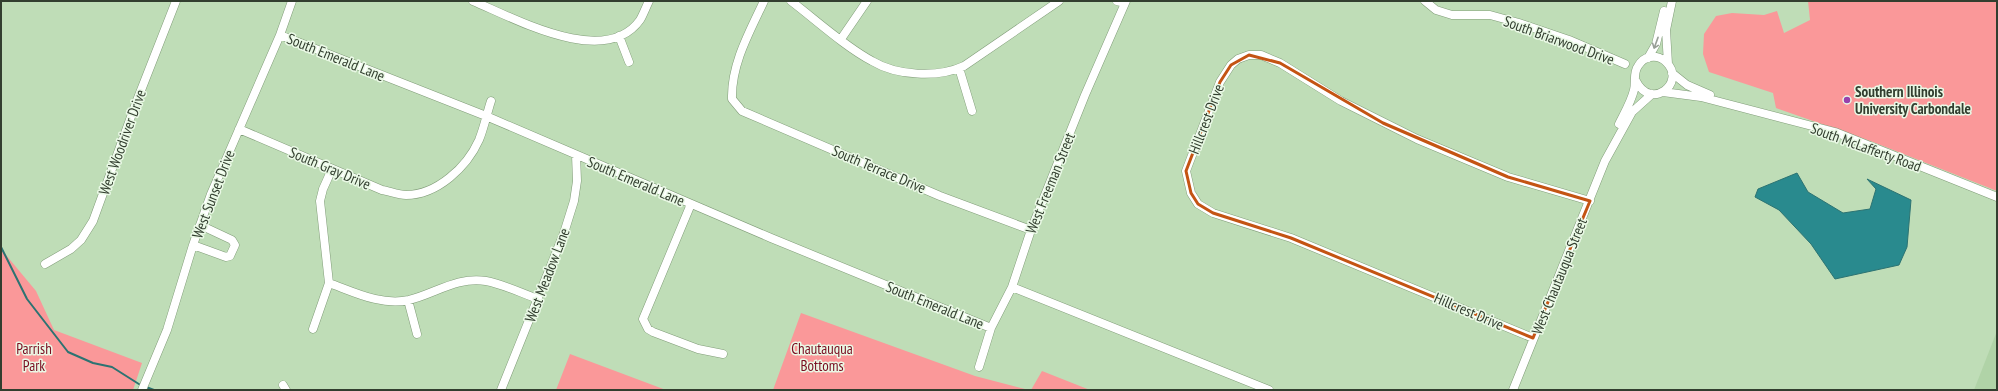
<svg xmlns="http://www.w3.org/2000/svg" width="1998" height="391" font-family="'PT Sans Narrow',sans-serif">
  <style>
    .built { fill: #b0d3a7 }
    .green { fill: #fa9899 }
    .water { fill: #298a8e; stroke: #2c7372 }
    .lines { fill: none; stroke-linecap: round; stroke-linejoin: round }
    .stream { stroke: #2c7372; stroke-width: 2 }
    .minor-casing { stroke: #819d79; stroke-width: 9 }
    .minor { stroke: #fff; stroke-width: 8 }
    .oneway { stroke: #989e97 }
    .marked { fill: none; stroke: #c45413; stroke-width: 3; stroke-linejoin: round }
    .poi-dot { fill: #9841ad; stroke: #eaf9e6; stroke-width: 1.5 }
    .labels { text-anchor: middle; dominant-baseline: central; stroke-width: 3; stroke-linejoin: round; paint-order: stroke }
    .street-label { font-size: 15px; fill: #323e2f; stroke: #eaf9e6 }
    .poi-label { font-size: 15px; font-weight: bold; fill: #323e2f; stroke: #eaf9e6; text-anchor: start }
    .park-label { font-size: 15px; fill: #790c20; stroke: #eaf9e6 }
  </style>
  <rect width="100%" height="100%" fill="#bfddb7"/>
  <path class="built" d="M1997,331V390H1974Z"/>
  <path class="green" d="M1808,1H1997V191L1873,142L1776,108L1773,93L1709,72L1703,54L1704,34L1716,16L1732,13L1764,15L1777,11L1784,33L1810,20Z
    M1,249L36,291L54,330L142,363L133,390H1Z
    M801,313L975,376L1029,390H773Z
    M570,354L666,390H556Z
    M1042,371L1090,390H1031Z"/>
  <path class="water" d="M1797,173L1808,192L1843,213L1870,209L1876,189L1867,179L1911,200L1907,247L1899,265L1835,279L1811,244L1779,210L1755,197L1758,189Z"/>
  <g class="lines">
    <path class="stream" d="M1,247L27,299L68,352L93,363L112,367L142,386
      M146,387L154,390"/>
    <g class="minor-casing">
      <path id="minor" d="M473,1C514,18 605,69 640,20C643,15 646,7 649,1
        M764,1C750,31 731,64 732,99L742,111L940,196L1031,230
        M791,1C816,20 844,46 872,61C897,76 938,78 964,66L1059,1
        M1117,1L1125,3
        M1425,1L1436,10L1452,15H1490L1519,23L1569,40L1625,64
        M280,35L486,116L771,238L991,328
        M619,36L629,62
        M841,39L867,1
        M1648,58L1656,44L1664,11
        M1668,64L1666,30L1672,1
        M959,68L972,111
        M1672,73L1687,85L1710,95
        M1663,92L1701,97L1835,132L1997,197
        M1619,124C1625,112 1631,102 1634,90C1636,82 1633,73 1638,66C1641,61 1645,58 1650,57C1656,56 1663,58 1667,63C1686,83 1651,111 1636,81
        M239,129L382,190C389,191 398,195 406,195C437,195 467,167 479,140C484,128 487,113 491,101
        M691,204L643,319L648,329L653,332L698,349L723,354
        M193,245L226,257L230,256L235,245L232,240L200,225
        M45,264L71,249L81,240L93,221L136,103L176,1
        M329,283C354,292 381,306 409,300C434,294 458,276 486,281C503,284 521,293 538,299
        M1012,287L1269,390
        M408,300L417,334
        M313,329L329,283L320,201L323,189L332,169
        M1533,338L1291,238L1213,213L1198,204L1191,193L1186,171L1220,82L1231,65L1238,59L1249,55H1261L1280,63L1341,101L1417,139L1508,177L1590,201
        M979,367L991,328L1012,287L1031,230L1085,95L1126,1
        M283,385L286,390
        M142,390L167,330L193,245L211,194L280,35L292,1
        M501,390L564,233L574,201L577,181L576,155
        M1513,390L1605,161L1632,112L1652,94"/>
    </g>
    <use href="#minor" class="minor"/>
  </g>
  <defs><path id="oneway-shaft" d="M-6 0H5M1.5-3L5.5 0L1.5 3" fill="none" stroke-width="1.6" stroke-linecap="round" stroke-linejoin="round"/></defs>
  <use class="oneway" href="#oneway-shaft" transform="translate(1656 43) rotate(110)"/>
  <path class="marked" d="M1249,55L1280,63L1383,123L1508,177L1590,201L1533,338L1291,238L1213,213L1198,204L1191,193L1186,171L1220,82L1231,65Z"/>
  <circle class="poi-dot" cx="1847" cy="100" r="4"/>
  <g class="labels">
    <g class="street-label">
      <text transform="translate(1559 40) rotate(20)">South Briarwood Drive</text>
      <text transform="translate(336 57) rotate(22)">South Emerald Lane</text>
      <text transform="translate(1206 119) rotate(-69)">Hillcrest Drive</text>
      <text transform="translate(122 142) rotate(-70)">West Woodriver Drive</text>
      <text transform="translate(1866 147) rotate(20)">South McLafferty Road</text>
      <text transform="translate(330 168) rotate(23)">South Gray Drive</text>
      <text transform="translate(879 169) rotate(23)">South Terrace Drive</text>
      <text transform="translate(636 181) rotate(23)">South Emerald Lane</text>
      <text transform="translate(1050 183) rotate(-68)">West Freeman Street</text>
      <text transform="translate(213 194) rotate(-69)">West Sunset Drive</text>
      <text transform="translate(547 275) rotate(-69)">West Meadow Lane</text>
      <text transform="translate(1559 276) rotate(-68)">West Chautauqua Street</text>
      <text transform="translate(935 305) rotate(22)">South Emerald Lane</text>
      <text transform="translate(1469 311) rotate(23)">Hillcrest Drive</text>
    </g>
    <g class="poi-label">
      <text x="1855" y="91">Southern Illinois<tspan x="1855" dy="17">University Carbondale</tspan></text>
    </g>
    <g class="park-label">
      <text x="34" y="348">Parrish<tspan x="34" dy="17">Park</tspan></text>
      <text x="822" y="348">Chautauqua<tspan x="822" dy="17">Bottoms</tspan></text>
    </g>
  </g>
  <rect width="1998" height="391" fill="none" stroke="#323e2f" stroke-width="4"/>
</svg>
